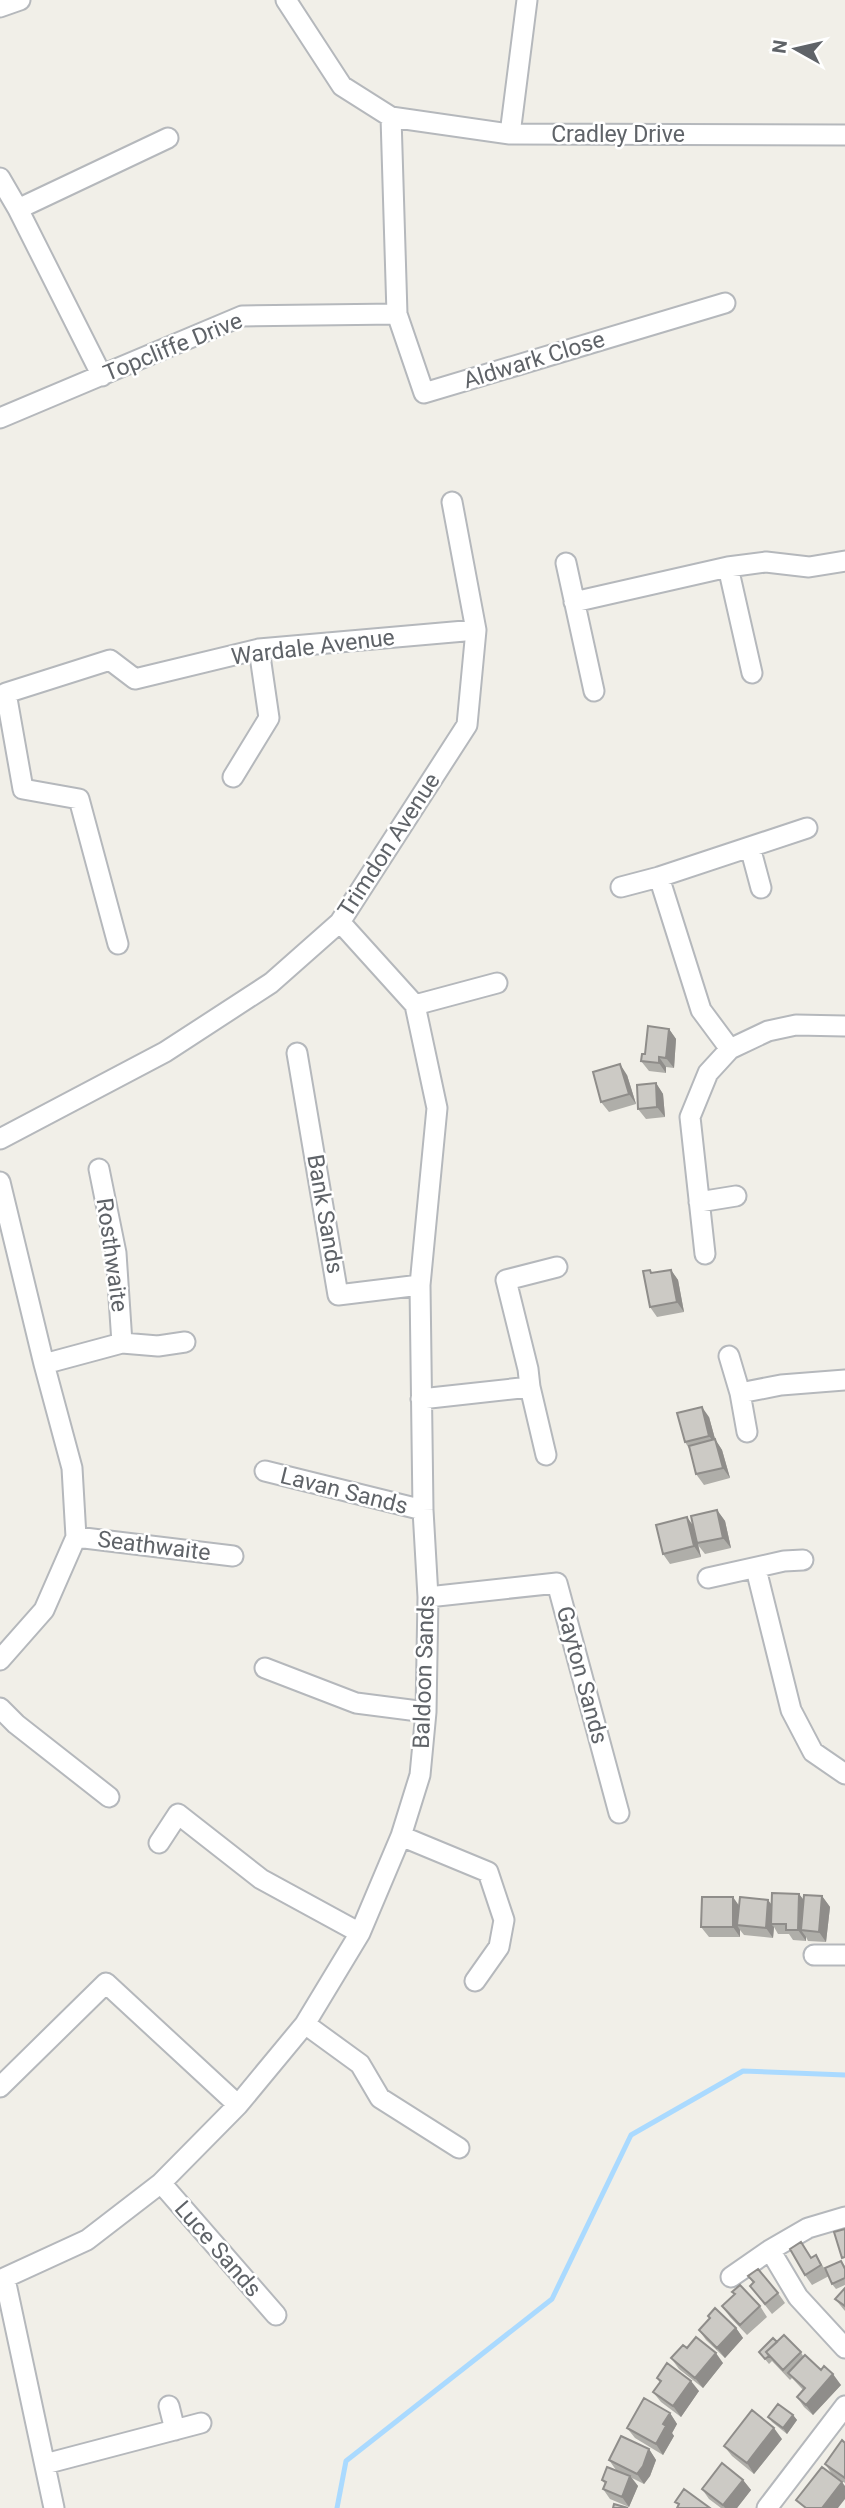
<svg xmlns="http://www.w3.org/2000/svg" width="845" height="2508" font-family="Roboto,sans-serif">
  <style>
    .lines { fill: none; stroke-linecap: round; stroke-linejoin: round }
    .stream { stroke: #aadaff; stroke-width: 5 }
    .street-casing { stroke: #b5b8bc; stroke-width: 23 }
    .street { stroke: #fff; stroke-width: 19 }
    .wall { fill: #afaea9 }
    .shaded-wall { fill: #8f8d8a }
    .building { fill: #cccac5; stroke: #8f8d8a; stroke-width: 2 }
    .labels { text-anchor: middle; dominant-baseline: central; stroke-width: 5; stroke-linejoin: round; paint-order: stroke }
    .street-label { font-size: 23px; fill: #5f6368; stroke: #fff }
  </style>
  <rect width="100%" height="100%" fill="#f1efe8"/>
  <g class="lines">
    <path class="stream" d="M337,2508L346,2461L552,2299L631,2135L743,2071L845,2075"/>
    <g class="street-casing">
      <path id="street" d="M286,0L342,86L391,117L510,134L845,135
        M0,7L20,0
        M391,117L397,314L424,393L725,303
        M510,134L527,0
        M0,178L18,209L102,376
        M18,209L168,138
        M0,418L242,316L397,314
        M566,563L594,691
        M728,567L752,673
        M574,602L728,567L766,562L809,567L845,561
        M233,777L269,718L259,649
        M750,847L761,888
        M659,877L701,1010L730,1049
        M621,887L659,877L807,828
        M118,944L79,799L23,789L6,693L110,660L135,679L259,649L476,630
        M415,1005L497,983
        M297,1053L338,1295L420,1285
        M0,1139L165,1052L271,983L340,922L467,725L476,630L452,502
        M0,1182L44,1364L72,1468L76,1537L44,1610L0,1660
        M699,1202L736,1196
        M705,1254L690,1117L708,1073L730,1049L768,1031L796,1025L845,1026
        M122,1343L158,1346L185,1342
        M729,1356L740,1393L747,1432
        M44,1364L122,1343L116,1253L99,1169
        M530,1387L546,1455
        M740,1393L781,1385L845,1380
        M421,1399L530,1387L528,1369L506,1280L557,1267
        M265,1471L423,1510
        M76,1537L233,1556
        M756,1569L791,1710L813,1752L845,1774
        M708,1578L784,1561L803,1560
        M428,1597L557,1583L619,1813
        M265,1668L356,1703L426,1712
        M0,1708L16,1724L109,1797
        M401,1836L488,1872L504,1920L499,1947L475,1981
        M159,1843L178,1814L261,1879L360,1933
        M814,1955H845
        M305,2024L360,2064L380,2098L459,2148
        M0,2087L106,1983L238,2105
        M161,2183L276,2315
        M770,2250L798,2297L845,2348
        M731,2277L770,2250L808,2228L845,2217
        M5,2279L54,2508
        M0,2280L87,2240L161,2183L238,2105L305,2024L360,1933L401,1836L420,1775L426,1712L428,1597L423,1510L420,1285L437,1108L415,1005L340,922
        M169,2406L175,2430
        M45,2464L201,2423
        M767,2508L845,2406"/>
    </g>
    <use href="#street" class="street"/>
  </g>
  <path class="wall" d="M669,1029L676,1039L674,1068L666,1067V1073L649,1071L641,1061L645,1054Z
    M627,1075L636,1104L609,1112L601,1102Z
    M656,1083L663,1094L665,1117L646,1119L638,1109Z
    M671,1270L678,1280L684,1312L657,1317L650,1307L653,1273Z
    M709,1417L715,1439L722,1450L730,1478L704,1485L696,1474L690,1450L685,1442Z
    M717,1510L725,1521L731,1548L705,1554L698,1545L701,1557L670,1564L663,1554L687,1517L694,1527Z
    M799,1894L803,1900L822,1896L830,1907L826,1942L808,1941L806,1937V1941L793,1940L789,1934H778L774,1927L773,1938L744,1935L740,1930V1937H709L701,1927L739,1905H772Z
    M816,2255L829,2276L812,2285L805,2275L812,2258Z
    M841,2261L845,2266V2285L836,2289L832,2284Z
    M748,2276L778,2293L785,2303L772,2314L750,2286L753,2283Z
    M845,2288V2311L835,2299Z
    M722,2306H760L767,2317L747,2335L730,2317Z
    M736,2328L743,2338L725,2358L706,2340L699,2330Z
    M777,2342L801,2352L803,2356L841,2385L813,2415L804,2407L797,2397L803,2390L792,2378L790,2380L772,2361L769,2364L759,2352Z
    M687,2348L723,2363L703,2388L679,2369L671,2358Z
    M657,2378L699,2391L681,2417L661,2402L653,2392L660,2383Z
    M670,2413L677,2424L672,2433L674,2436L663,2455L635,2438L627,2428Z
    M793,2415L797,2420L787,2434L772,2422L768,2417Z
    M782,2439L754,2474L732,2456L724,2446Z
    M845,2443V2483L832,2474L825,2464Z
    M649,2449L656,2460L650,2476L644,2484L632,2478L638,2486L629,2507L610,2499L603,2489L605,2484L602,2480L616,2470L609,2460Z
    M743,2480L751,2490L737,2508H721L709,2499L702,2489Z"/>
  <path class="shaded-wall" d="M669,1029L676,1039L674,1068L666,1058Z
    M659,1057L666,1067V1073L659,1063Z
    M620,1064L627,1075L636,1104L629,1094Z
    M656,1083L663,1094L665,1117L657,1107Z
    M671,1270L678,1280L684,1312L677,1302Z
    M702,1407L709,1417L717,1446L709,1436Z
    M715,1439L722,1450L730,1478L723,1468Z
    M717,1510L725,1521L731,1548L723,1538Z
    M687,1517L694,1527L701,1557L694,1546Z
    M799,1894L807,1904L801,1930L806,1937V1941L798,1930Z
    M822,1896L830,1907L826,1942L819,1932Z
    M733,1897L740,1907L737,1925L740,1930V1937L733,1927Z
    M768,1900L776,1910L771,1924L774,1927L773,1938L766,1928Z
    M736,2328L743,2338L725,2358L717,2348Z
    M716,2353L723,2363L703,2388L695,2378Z
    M833,2374L841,2385L813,2415L806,2405Z
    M691,2381L699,2391L681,2417L673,2406Z
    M670,2413L677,2424L672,2433L674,2436L663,2455L656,2444L663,2424Z
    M793,2415L797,2420L787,2434L783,2428Z
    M774,2428L782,2439L754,2474L747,2463Z
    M649,2449L656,2460L650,2476L644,2484L637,2474Z
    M630,2476L638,2486L629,2507L622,2497Z
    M743,2480L751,2490L737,2508H725L723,2505Z
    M842,2482L845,2486V2499L838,2508H822Z"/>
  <path class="building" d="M648,1026L669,1029L666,1058L659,1057V1063L641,1061L642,1054H645Z
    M620,1064L629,1094L601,1102L593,1072Z
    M656,1083L657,1107L638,1109L637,1085Z
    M650,1270L651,1273L671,1270L677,1302L650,1307L643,1271Z
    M702,1407L709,1436L685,1442L677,1413Z
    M715,1439L723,1468L696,1474L689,1446Z
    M717,1510L723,1538L697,1543L691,1516Z
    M687,1517L694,1546L663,1554L656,1525Z
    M772,1893L799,1894L798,1930H786V1924H771Z
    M804,1895L822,1896L819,1932L801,1930Z
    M702,1897H733V1927H701Z
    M740,1897L768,1900L766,1928L737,1925Z
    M845,2229V2257L842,2258L834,2232Z
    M801,2242L811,2258L816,2255L821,2265L805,2275L790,2249Z
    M841,2261L845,2269V2278L832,2284L825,2268Z
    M758,2269L778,2293L765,2304L750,2286L754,2282L748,2276Z
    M740,2285L760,2306L740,2325L722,2306L735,2294L732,2292Z
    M845,2288V2306L835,2299Z
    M715,2308L736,2328L717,2348L699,2330L710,2318L708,2316Z
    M784,2335L801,2352L783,2370L766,2352Z
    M696,2337L716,2353L695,2378L671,2358L683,2345L687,2348Z
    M773,2338L777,2342L766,2352L769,2356L765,2359L759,2352Z
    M805,2355L821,2370L824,2366L833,2374L806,2405L797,2397L805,2388L788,2373Z
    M667,2363L691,2381L673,2406L653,2392L661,2381L657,2378Z
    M644,2398L670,2413L663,2424L666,2426L656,2444L627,2428Z
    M778,2404L793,2415L783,2428L768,2417Z
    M752,2410L774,2428L747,2463L724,2446Z
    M621,2436L649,2449L643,2466L637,2474L609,2460Z
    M842,2440L845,2443V2478L825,2464Z
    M722,2463L743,2480L723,2505L702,2489Z
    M607,2467L630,2476L622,2497L603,2489L606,2482L602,2480Z
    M822,2467L842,2482L822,2508H806L796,2500Z
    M684,2489L710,2508H677L679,2504L675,2502Z
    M614,2504L628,2508H613Z"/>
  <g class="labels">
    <g class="street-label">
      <text x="618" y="134">Cradley Drive</text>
      <text transform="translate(173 347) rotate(-22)">Topcliffe Drive</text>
      <text transform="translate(534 360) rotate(-17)">Aldwark Close</text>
      <text transform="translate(313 647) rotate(-7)">Wardale Avenue</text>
      <text transform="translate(389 845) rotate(-57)">Trimdon Avenue</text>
      <text transform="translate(325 1214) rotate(80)">Bank Sands</text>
      <text transform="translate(112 1255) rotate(82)">Rosthwaite</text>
      <text transform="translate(344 1491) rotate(14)">Lavan Sands</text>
      <text transform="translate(154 1546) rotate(7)">Seathwaite</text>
      <text transform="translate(424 1672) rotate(-88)">Baldoon Sands</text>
      <text transform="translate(582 1675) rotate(75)">Gayton Sands</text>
      <text transform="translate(218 2249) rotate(49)">Luce Sands</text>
    </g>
  </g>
  <g transform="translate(796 49) rotate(278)" stroke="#ffffff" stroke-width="5" paint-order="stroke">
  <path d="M0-5L12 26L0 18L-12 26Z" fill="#5f6368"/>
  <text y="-10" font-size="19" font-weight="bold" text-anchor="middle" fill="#5f6368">N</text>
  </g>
</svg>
